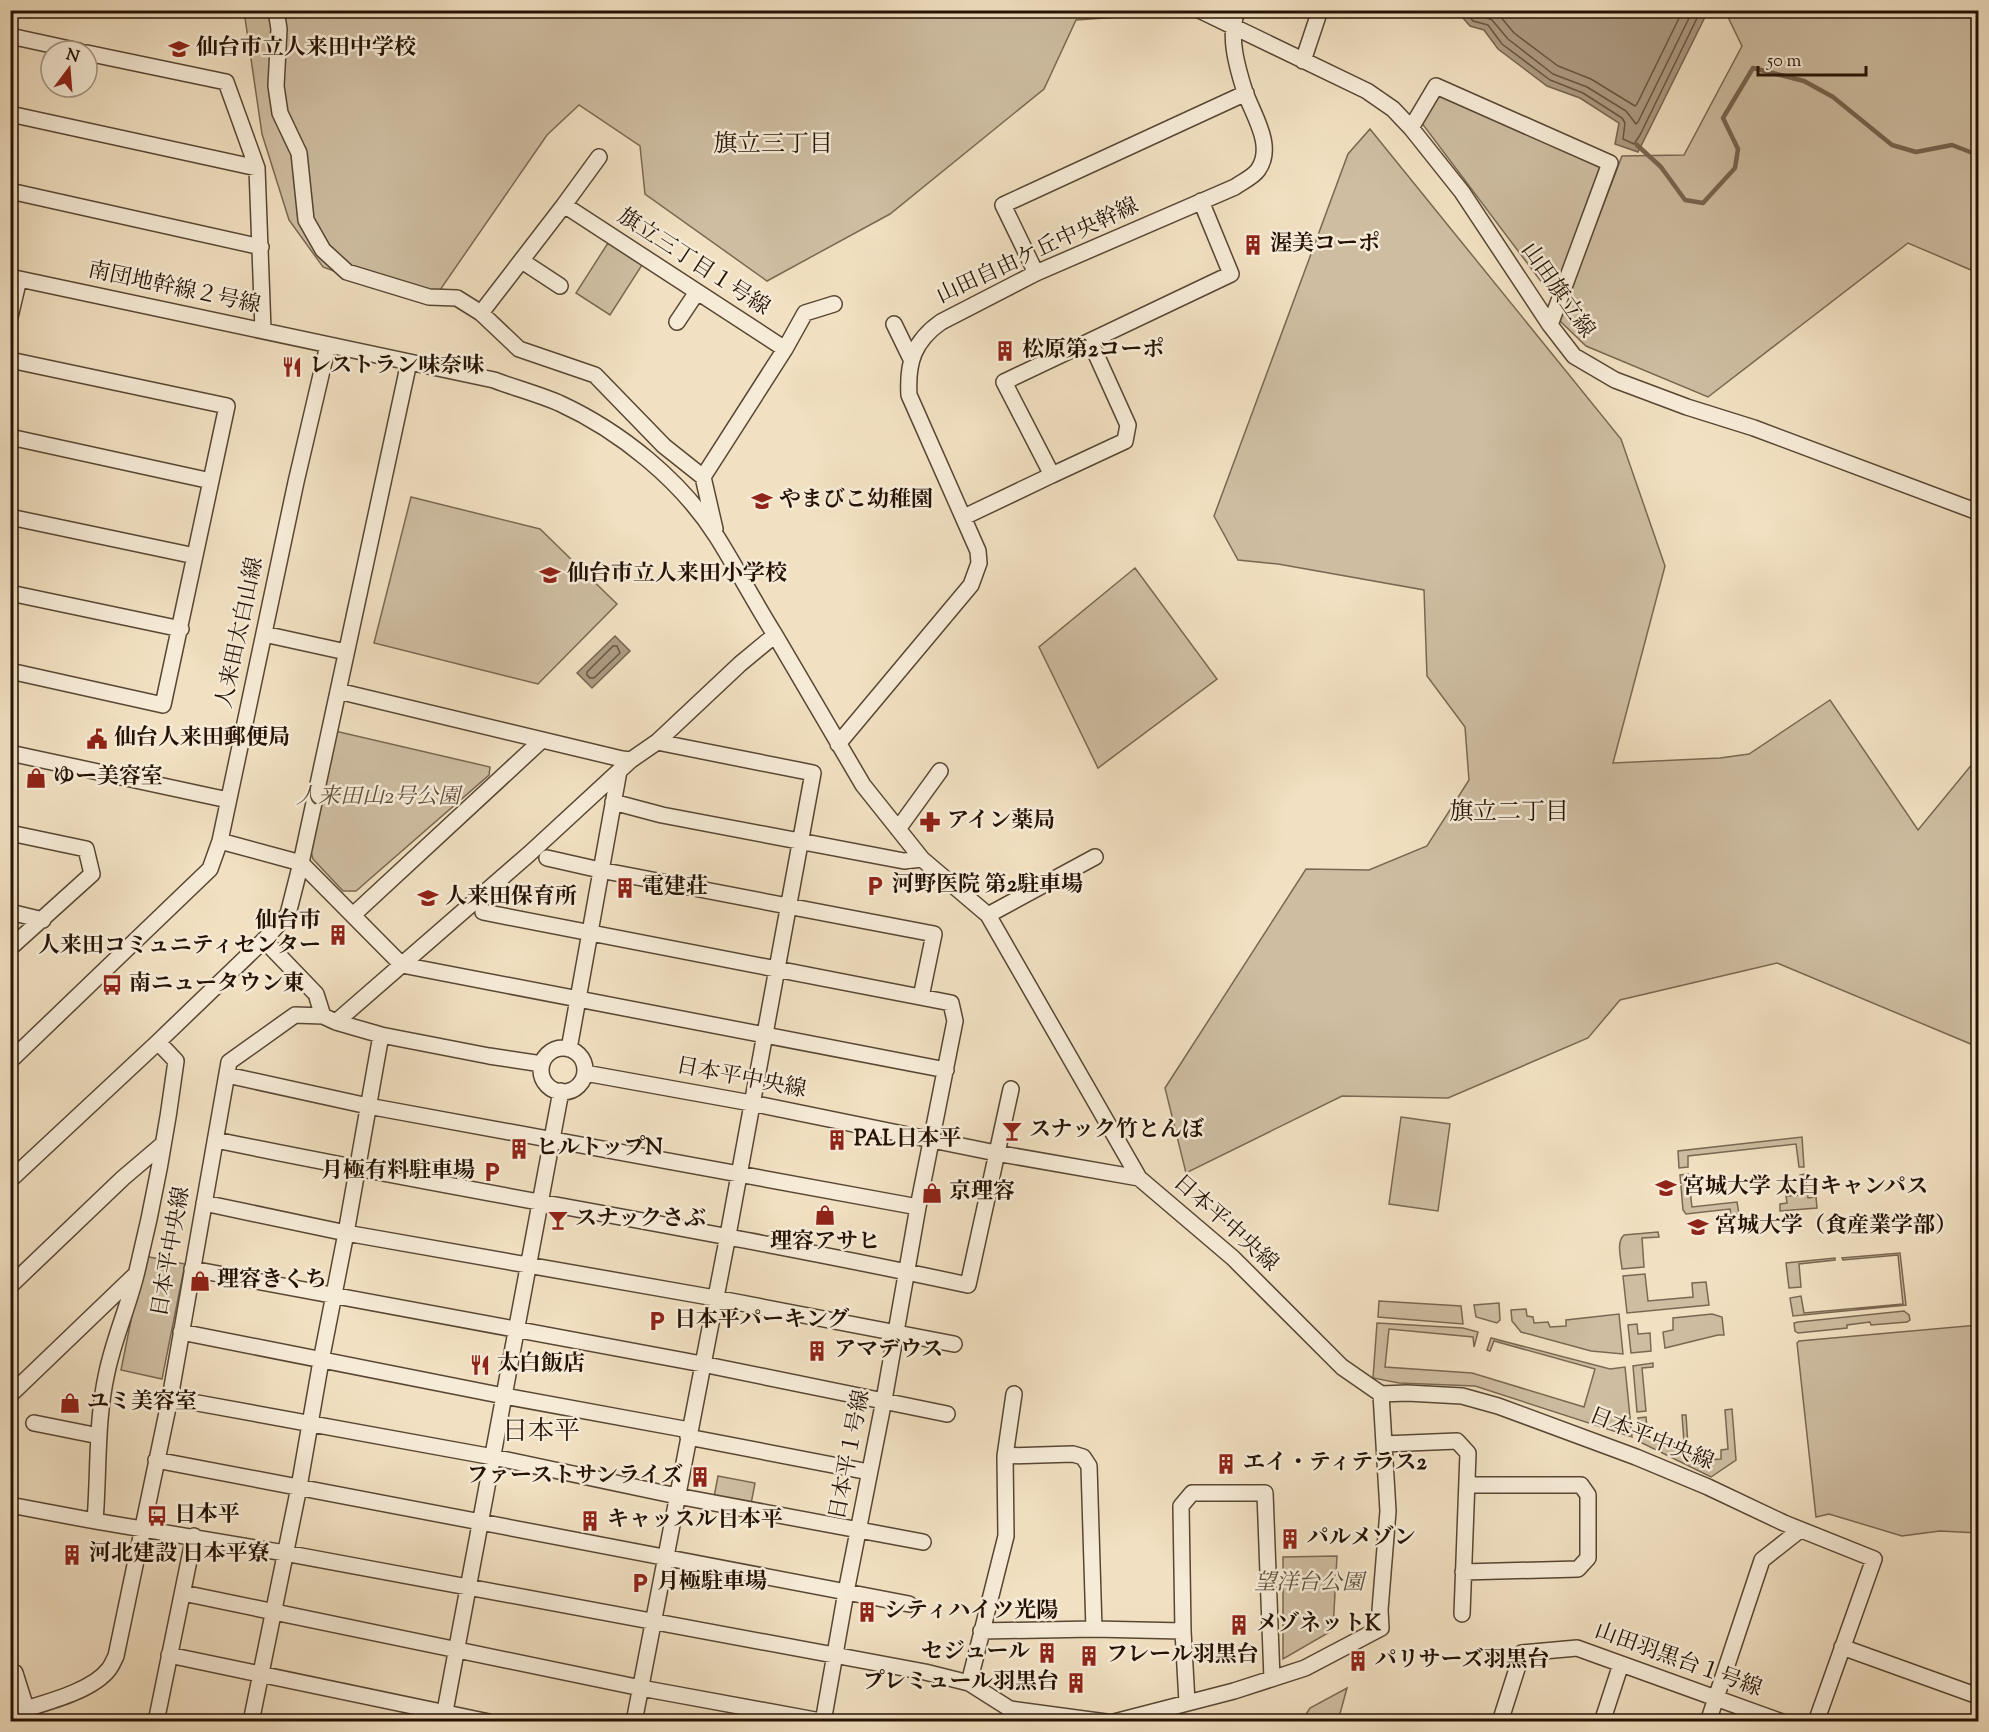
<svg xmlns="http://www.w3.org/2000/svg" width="1989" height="1732" font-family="'Sorts Mill Goudy','Noto Serif JP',serif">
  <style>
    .green { fill: #cebda1; stroke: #7a6852; stroke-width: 1.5 }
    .water { fill: #ac9a81; stroke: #76644f; stroke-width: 1.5 }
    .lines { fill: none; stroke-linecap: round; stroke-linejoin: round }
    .shore { stroke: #685642; stroke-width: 1.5 }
    .stream { stroke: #76644f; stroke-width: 4.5 }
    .minor-casing { stroke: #584633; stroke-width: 18 }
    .minor { stroke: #f6ebd7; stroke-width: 15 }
    .labels { text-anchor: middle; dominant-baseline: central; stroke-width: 5; stroke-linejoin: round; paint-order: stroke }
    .poi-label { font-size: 22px; font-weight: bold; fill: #251204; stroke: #f6ebd7; text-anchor: start }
    .street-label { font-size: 22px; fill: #251204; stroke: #f6ebd7 }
    .park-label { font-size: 22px; font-style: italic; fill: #604e3b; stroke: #f6ebd7 }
    .neighbourhood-label { font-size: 24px; fill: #251204; stroke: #f6ebd7 }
    .quarter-label { font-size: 26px; fill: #251204; stroke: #f6ebd7 }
  </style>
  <rect width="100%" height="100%" fill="#f1e0c1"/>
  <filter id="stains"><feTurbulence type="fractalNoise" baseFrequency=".00333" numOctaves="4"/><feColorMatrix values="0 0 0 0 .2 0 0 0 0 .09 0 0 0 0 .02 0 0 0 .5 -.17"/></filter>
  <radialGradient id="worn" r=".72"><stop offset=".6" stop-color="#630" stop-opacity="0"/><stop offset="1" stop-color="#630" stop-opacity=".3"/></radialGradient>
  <path class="green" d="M1125,10L1135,16L1076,20L1044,89L890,214L767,281L645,194L640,146L579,105L547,135L440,290H383L323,267L289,220L262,134L244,11Z
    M1725,11H1978V273L1908,243L1708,397L1586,346L1559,320L1622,156L1684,155L1742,46Z
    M1435,90L1608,163L1552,296L1421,122Z
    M1370,129L1621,439L1665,566L1613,763L1720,758L1749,754L1830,700L1918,830L1978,757V1047L1777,963L1620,1000L1588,1038L1448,1098L1342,1096L1186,1173L1165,1088L1306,869L1369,870L1427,846L1469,780L1465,727L1427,676L1424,590L1278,564L1238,560L1214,516L1348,154Z
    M608,243L642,265L610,315L576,293Z
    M411,497L540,529L617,604L538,684L374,643Z
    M1135,568L1217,679L1098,768L1039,647Z
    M335,731L490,767L489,775L356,891H343L313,859L310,848Z
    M1401,1117L1450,1124L1438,1211L1389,1204Z
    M1802,1137L1804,1167H1799L1796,1144L1688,1156V1167L1679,1168L1678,1151Z
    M1688,1174L1692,1207L1737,1202L1739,1214L1731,1215L1730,1209L1686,1214L1683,1210L1680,1175Z
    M1805,1174L1808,1198L1816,1197L1817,1208L1780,1211V1204L1787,1203L1786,1196L1802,1195L1800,1175Z
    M1658,1232L1659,1237L1642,1238L1644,1267L1622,1269C1621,1258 1616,1242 1624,1235Z
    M1900,1253L1906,1305L1793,1316L1790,1298L1801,1296L1804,1313L1903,1304L1898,1255L1843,1260L1842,1258Z
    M144,1256L185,1264L162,1379L121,1370Z
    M1835,1258V1260L1799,1264L1801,1287L1789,1288L1786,1263Z
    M1645,1274L1648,1301L1693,1297L1692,1283L1706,1282L1709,1305L1627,1313L1623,1276Z
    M1379,1301L1461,1306L1463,1324L1378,1317Z
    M1499,1303L1500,1320L1497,1323L1476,1317L1474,1305Z
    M1526,1309L1527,1316L1533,1317L1534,1323L1548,1322L1550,1327L1566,1326V1320L1619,1314L1623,1354L1591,1351L1521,1332L1512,1321L1511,1310Z
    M1904,1311L1909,1315L1910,1320L1907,1322L1871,1325L1870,1322L1847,1325V1328L1798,1333L1795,1331L1794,1323L1798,1322Z
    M1712,1314L1722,1317L1724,1335H1718L1665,1348L1663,1332L1673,1330V1318Z
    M1377,1323L1463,1328L1478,1332L1474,1347L1473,1337L1389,1329L1385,1367L1472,1373L1584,1407L1595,1369L1494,1341L1490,1351L1487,1350L1491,1338L1610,1369L1625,1367L1632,1437L1475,1386L1399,1383L1373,1378Z
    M1637,1324L1638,1334L1650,1333L1651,1351L1631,1353L1628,1325Z
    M1978,1325V1533L1940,1531L1902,1536L1829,1514L1816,1517L1797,1343L1799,1341Z
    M1653,1363V1367L1642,1368L1646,1411L1637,1412L1633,1366Z
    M1732,1409L1736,1460L1711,1477L1640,1442L1638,1418L1646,1417L1648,1438L1667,1444L1684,1442L1682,1415H1686L1689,1461L1721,1459V1450L1728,1449L1725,1410Z
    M718,1476L755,1483L751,1504L714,1497Z
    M1337,1556L1333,1630L1283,1659V1557Z
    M1347,1688L1338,1721H1294L1303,1719L1310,1708Z"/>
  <path class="water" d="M1457,11H1708L1638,152L1615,144L1619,123L1580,98L1547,86L1498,49L1484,30L1470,26Z
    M615,636L630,651L592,688L577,673Z"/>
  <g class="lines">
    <path class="shore" d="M1464,10L1473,21L1488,25L1502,44L1550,80L1583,93L1622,118L1625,123L1623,139L1634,144L1640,135L1701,10
      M1474,10L1478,14L1492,20L1508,39L1553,74L1587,87L1626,111L1636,124L1638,122L1693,10
      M1495,10L1514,33L1558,66L1591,79L1635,106L1637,104L1683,10
      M613,646H617L620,653L594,678H590L587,675V672Z"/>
    <path class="stream" d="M1637,145L1661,167L1685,200L1703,203L1735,168L1738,149L1723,118L1753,68L1804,81L1833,97L1892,145L1916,152L1952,145L1978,155"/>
    <g class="minor-casing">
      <path id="minor" d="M276,10L279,29L276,86L280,113L299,153L306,220L323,250L347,272L429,297L457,298L481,313L519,349L595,375L664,446L703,477L715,529
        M1199,10L1367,91L1393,109L1411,128L1462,192L1550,325L1574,356L1615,380L1687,407L1754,428L1978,512
        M10,36L79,51
        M87,53L226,82L257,168L263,330
        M1303,61L1320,10
        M10,114L257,168
        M1411,128L1436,86L1610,163L1550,325
        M10,191L261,247
        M564,205L599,157
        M522,261L560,286
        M1036,273L1003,205L1246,93
        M10,277L494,380C515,388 538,394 559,403C620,431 681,480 717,537C737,569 755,603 775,635
        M481,313L564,205L785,349L703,477
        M10,317L19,279
        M677,322L697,292
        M894,324L911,359
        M785,349L805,313L834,304
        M10,360L227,406L163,705L10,671
        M10,437L211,481
        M1052,475L1125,441L1128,425L1090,341
        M10,517L195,556
        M964,517L1052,475L1004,382L1231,274L1201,201
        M10,593L181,629
        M264,634L346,652
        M338,691L622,759L631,760
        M838,744L971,585L979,563L978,551L909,395C907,362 914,341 941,322L1036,273L1235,187C1242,182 1253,177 1258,170C1275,146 1253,115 1245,92C1237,67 1228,37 1237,10
        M10,753L228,800
        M613,802L662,815L904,861L922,859
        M898,829L940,771
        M10,833L86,849L92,874L10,948
        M220,841L301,863L402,965L946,1070
        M547,858L600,870L934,934L921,997
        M10,912L43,920
        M483,912L951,1003L955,1021L918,1207L884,1400L846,1592L823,1722
        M353,915L542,740
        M988,915L1095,857
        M264,940L316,994L323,1016
        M336,1022L529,854L631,760L657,742L740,664L775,635L863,785L922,859L988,915L1139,1178
        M541 1070a22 22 0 1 1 44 0a22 22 0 1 1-44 0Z
        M569,1049L619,771
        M10,1061L210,869L220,841L296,482L328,345
        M585,1073L751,1103L996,1153L1139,1178L1233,1258L1342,1367L1381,1394L1407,1393L1462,1396L1498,1406L1636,1457L1708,1487L1784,1523L1874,1559L1816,1722
        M227,1075L368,1106L918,1207
        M216,1140C466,1192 718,1231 968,1285L1011,1089
        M10,1180L158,1042L264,940L288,914L301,863L409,362
        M204,1203L346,1233L715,1298L954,1344
        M192,1269L702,1364L947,1414
        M10,1286L123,1178L163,1144
        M181,1332L504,1396L689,1430
        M10,1395L134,1276
        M170,1398L493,1457L677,1496L923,1542
        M34,1423L99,1436
        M688,1437L869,1472
        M1384,1444L1457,1441L1468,1453L1462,1614
        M1005,1456L1073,1454L1083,1457L1089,1466L1094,1629
        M156,1460L909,1604
        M10,1505L95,1521L285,1553L925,1672L969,1683L1010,1709L1106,1722
        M95,1521C99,1472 96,1420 107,1372C114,1338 129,1305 137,1271C154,1202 167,1131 176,1061L158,1042
        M1463,1572L1578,1569L1588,1558V1495L1581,1485H1468
        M183,1593L641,1688L826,1722
        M981,1631L1094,1629L1183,1631
        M1842,1647L1978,1696
        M169,1655L489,1722
        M10,1673H15L26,1708
        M969,1683L1006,1536L1005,1456L1014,1394
        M1187,1702L1183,1631L1181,1506L1192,1493H1265L1272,1679
        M10,1714C39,1704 91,1693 109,1669C112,1665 114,1660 116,1656L170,1398L229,1062L295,1015L323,1016L336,1022L381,1035L489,1056L542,1064
        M156,1722L194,1536
        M251,1722L299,1487L321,1361L346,1233L381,1035
        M443,1722C484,1512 520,1301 561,1091
        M634,1722L728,1235L813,773L657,742
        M1114,1722L1234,1691L1305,1668L1381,1628L1380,1610L1388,1511L1381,1394
        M1500,1722L1522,1653L1577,1648L1782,1722
        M1602,1722L1621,1664
        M1708,1722L1762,1560L1800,1530"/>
    </g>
    <use href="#minor" class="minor"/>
  </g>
  <defs>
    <g id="school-bare" transform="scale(1.62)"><path d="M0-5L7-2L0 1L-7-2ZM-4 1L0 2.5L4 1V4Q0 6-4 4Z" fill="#8f2418" stroke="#f6ebd7" stroke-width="2.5" paint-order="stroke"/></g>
    <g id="building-bare" transform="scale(1.62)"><path d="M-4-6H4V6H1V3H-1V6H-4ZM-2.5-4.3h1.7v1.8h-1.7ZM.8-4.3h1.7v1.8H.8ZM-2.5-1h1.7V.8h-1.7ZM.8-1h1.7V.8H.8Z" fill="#8f2418" stroke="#f6ebd7" stroke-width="2.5" paint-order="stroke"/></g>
    <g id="restaurant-bare" transform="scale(1.62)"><path d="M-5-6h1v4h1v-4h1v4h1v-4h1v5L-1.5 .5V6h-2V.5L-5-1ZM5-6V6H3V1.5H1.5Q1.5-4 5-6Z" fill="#8f2418" stroke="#f6ebd7" stroke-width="2.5" paint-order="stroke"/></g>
    <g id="civic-bare" transform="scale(1.62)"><path d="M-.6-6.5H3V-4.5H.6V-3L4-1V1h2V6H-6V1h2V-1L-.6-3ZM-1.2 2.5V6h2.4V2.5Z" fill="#8f2418" stroke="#f6ebd7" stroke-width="2.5" paint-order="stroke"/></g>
    <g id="shop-bare" transform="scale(1.62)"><path d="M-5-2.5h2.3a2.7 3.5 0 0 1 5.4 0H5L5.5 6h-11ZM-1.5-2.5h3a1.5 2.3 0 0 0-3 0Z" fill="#8f2418" stroke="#f6ebd7" stroke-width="2.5" paint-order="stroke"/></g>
    <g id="pharmacy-bare" transform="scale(1.62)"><path d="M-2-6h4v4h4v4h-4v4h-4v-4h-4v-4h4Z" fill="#8f2418" stroke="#f6ebd7" stroke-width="2.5" paint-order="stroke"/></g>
    <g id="parking-bare" transform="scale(1.62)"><path d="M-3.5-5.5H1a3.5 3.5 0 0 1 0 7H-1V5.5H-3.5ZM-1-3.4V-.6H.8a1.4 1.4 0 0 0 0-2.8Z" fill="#8f2418" stroke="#f6ebd7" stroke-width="2.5" paint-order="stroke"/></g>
    <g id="bus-bare" transform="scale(1.62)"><path d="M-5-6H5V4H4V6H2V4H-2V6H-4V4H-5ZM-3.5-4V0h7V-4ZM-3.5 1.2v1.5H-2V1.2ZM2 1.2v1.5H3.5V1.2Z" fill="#8f2418" stroke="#f6ebd7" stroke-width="2.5" paint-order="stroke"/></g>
    <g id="bar-bare" transform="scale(1.62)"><path d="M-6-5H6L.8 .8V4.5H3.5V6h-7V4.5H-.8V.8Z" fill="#8f2418" stroke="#f6ebd7" stroke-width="2.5" paint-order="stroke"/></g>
    <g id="university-bare" transform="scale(1.62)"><path d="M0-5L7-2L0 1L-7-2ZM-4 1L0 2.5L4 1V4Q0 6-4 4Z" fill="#8f2418" stroke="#f6ebd7" stroke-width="2.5" paint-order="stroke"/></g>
  </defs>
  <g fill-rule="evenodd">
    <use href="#school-bare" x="179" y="49"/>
    <use href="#building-bare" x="1253" y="245"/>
    <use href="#building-bare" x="1005" y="351"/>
    <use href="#restaurant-bare" x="292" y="367"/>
    <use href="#school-bare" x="762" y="501"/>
    <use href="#school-bare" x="550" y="575"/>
    <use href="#civic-bare" x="97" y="739"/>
    <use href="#shop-bare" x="36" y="778"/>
    <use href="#pharmacy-bare" x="930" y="822"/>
    <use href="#parking-bare" x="875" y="886"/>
    <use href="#building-bare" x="625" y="888"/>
    <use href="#school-bare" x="428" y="898"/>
    <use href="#building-bare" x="338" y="935"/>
    <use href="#bus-bare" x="112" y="985"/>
    <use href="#bar-bare" x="1012" y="1131"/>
    <use href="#building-bare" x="837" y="1140"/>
    <use href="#building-bare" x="519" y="1149"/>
    <use href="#parking-bare" x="492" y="1172"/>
    <use href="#university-bare" x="1666" y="1188"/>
    <use href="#shop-bare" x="932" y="1193"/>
    <use href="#shop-bare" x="825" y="1215"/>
    <use href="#bar-bare" x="558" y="1220"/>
    <use href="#university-bare" x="1698" y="1227"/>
    <use href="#shop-bare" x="200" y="1281"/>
    <use href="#parking-bare" x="657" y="1321"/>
    <use href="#building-bare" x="817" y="1351"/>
    <use href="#restaurant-bare" x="480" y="1365"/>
    <use href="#shop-bare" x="70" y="1403"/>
    <use href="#building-bare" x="1226" y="1464"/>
    <use href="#building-bare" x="700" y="1477"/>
    <use href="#bus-bare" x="157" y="1516"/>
    <use href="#building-bare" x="590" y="1521"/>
    <use href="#building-bare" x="1290" y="1539"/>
    <use href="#building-bare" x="72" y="1555"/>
    <use href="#parking-bare" x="640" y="1583"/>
    <use href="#building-bare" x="867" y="1612"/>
    <use href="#building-bare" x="1239" y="1625"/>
    <use href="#building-bare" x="1047" y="1653"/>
    <use href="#building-bare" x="1089" y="1656"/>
    <use href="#building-bare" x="1358" y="1661"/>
    <use href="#building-bare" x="1076" y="1683"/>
  </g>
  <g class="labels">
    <g class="poi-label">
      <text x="196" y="49">仙台市立人来田中学校</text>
      <text x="1270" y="245">渥美コーポ</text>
      <text x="1022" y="351">松原第2コーポ</text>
      <text x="309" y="367">レストラン味奈味</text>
      <text x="779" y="501">やまびこ幼稚園</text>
      <text x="567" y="575">仙台市立人来田小学校</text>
      <text x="114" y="739">仙台人来田郵便局</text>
      <text x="53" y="778">ゆー美容室</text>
      <text x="947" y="822">アイン薬局</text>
      <text x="892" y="886">河野医院 第2駐車場</text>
      <text x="642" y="888">電建荘</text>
      <text x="445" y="898">人来田保育所</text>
      <text x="321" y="922" text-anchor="end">仙台市<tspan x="321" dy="25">人来田コミュニティセンター</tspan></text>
      <text x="129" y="985">南ニュータウン東</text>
      <text x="1029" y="1131">スナック竹とんぼ</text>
      <text x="854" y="1140">PAL日本平</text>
      <text x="536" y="1149">ヒルトップN</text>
      <text x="475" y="1172" text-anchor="end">月極有料駐車場</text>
      <text x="1683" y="1188">宮城大学 太白キャンパス</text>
      <text x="949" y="1193">京理容</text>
      <text x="575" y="1220">スナックさぶ</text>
      <text x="1715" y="1227">宮城大学（食産業学部）</text>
      <text x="825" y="1243" text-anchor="middle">理容アサヒ</text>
      <text x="217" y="1281">理容きくち</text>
      <text x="674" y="1321">日本平パーキング</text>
      <text x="834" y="1351">アマデウス</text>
      <text x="497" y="1365">太白飯店</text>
      <text x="87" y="1403">ユミ美容室</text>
      <text x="1243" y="1464">エイ・ティテラス2</text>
      <text x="683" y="1477" text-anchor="end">ファーストサンライズ</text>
      <text x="174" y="1516">日本平</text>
      <text x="607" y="1521">キャッスル日本平</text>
      <text x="1307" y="1539">パルメゾン</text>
      <text x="89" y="1555">河北建設 日本平寮</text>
      <text x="657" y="1583">月極駐車場</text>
      <text x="884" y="1612">シティハイツ光陽</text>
      <text x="1256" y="1625">メゾネットK</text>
      <text x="1030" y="1653" text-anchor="end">セジュール</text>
      <text x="1106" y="1656">フレール羽黒台</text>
      <text x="1375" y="1661">パリサーズ羽黒台</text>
      <text x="1059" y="1683" text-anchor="end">プレミュール羽黒台</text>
    </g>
    <g class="street-label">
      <text transform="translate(1038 252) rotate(-25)">山田自由ケ丘中央幹線</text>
      <text transform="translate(693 263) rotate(33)">旗立三丁目１号線</text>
      <text transform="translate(174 289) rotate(12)">南団地幹線２号線</text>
      <text transform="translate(1557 291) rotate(55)">山田旗立線</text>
      <text transform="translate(241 633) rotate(-78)">人来田太白山線</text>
      <text transform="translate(741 1079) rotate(11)">日本平中央線</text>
      <text transform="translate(1225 1224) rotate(42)">日本平中央線</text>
      <text transform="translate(172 1252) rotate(-80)">日本平中央線</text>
      <text transform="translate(1651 1440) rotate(22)">日本平中央線</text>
      <text transform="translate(851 1455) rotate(-79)">日本平１号線</text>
      <text transform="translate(1678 1661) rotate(20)">山田羽黒台１号線</text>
    </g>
    <g class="park-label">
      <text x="378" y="798">人来田山2号公園</text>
      <text x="1309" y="1584">望洋台公園</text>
    </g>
    <g class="neighbourhood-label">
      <text x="773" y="145">旗立三丁目</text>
      <text x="1509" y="813">旗立二丁目</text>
    </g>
    <g class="quarter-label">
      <text x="541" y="1432">日本平</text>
    </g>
  </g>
  <rect width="1989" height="1732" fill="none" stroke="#f1e0c1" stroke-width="36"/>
  <rect x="12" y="12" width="1965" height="1708" fill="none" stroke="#251204" stroke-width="3"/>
  <rect x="18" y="18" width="1953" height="1696" fill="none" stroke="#251204" stroke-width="1.5"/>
  <g transform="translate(69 69) rotate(16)"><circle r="28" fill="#f6ebd7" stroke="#a29483" stroke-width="1.5"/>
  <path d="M0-4.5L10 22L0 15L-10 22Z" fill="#8f2418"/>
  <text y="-9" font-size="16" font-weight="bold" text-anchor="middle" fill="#251204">N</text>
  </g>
  <path d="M1758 66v9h108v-9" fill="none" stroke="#251204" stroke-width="3"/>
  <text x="1767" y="66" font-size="18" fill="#251204" stroke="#f6ebd7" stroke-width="4.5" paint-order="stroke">50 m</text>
  <rect width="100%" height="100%" filter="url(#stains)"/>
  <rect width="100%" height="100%" fill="url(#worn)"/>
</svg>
